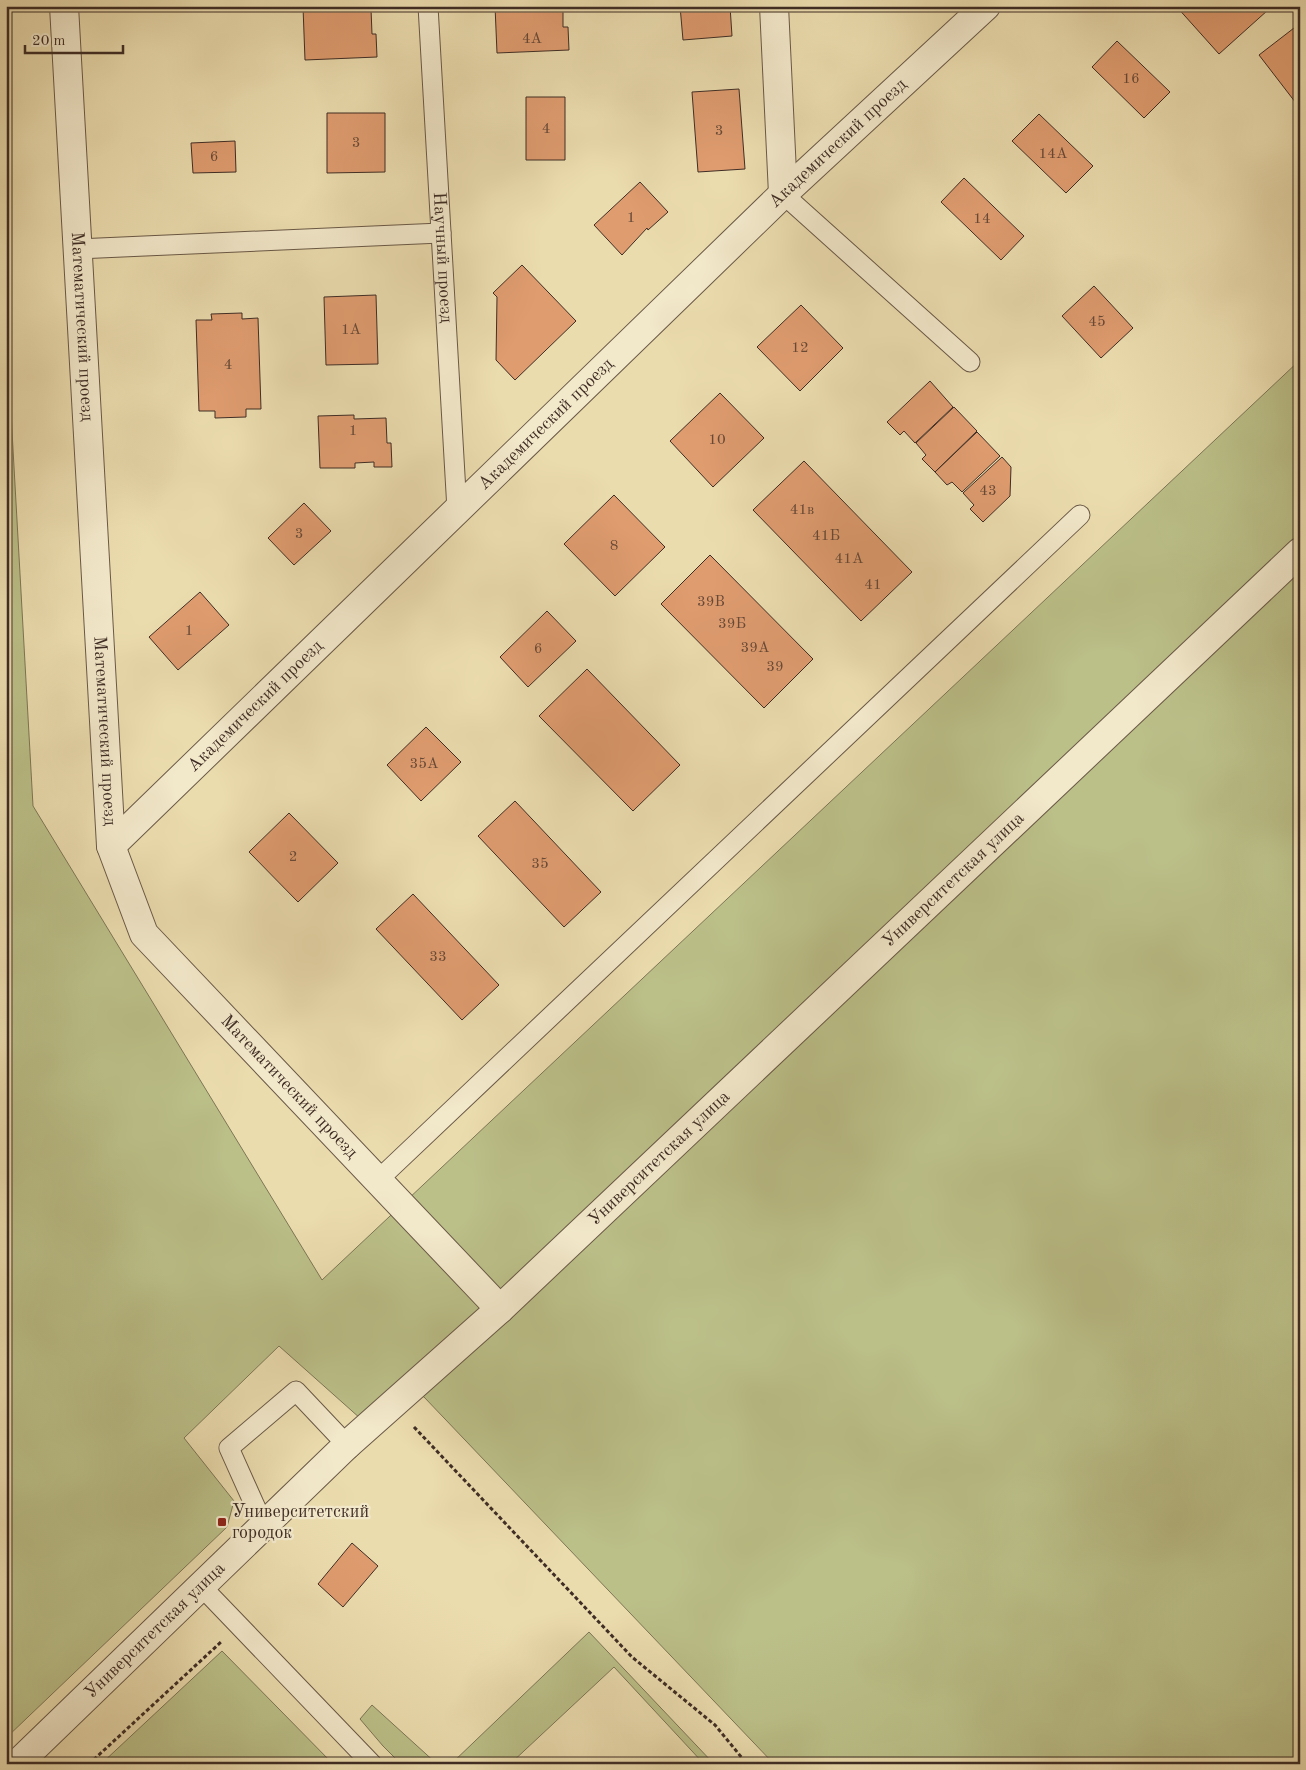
<svg xmlns="http://www.w3.org/2000/svg" width="1306" height="1770" font-family="'Old Standard TT',serif">
  <style>
    .green { fill: #bbbf88; stroke: #7d7656 }
    .building { fill: #df9c6f; stroke: #3f2d25 }
    .lines { fill: none; stroke-linecap: round; stroke-linejoin: round }
    .service-casing { stroke: #6a5947; stroke-width: 21 }
    .minor-casing { stroke: #6a5947; stroke-width: 30 }
    .tertiary-casing { stroke: #6a5947; stroke-width: 30 }
    .path { stroke: #3f2d25; stroke-width: 3; stroke-dasharray: 4 2.5; stroke-linecap: butt }
    .service { stroke: #f2e8ca; stroke-width: 19 }
    .minor { stroke: #f2e8ca; stroke-width: 28 }
    .tertiary { stroke: #f2e8ca; stroke-width: 28 }
    .poi-dot { fill: #8f2418; stroke: #f2e8ca; stroke-width: 2 }
    .labels { text-anchor: middle; dominant-baseline: central; stroke-width: 4.5; stroke-linejoin: round; paint-order: stroke }
    .number-label { font-size: 15px; fill: #674938 }
    .street-label { font-size: 18px; fill: #3f2d25; stroke: #f2e8ca }
    .poi-label { font-size: 18px; fill: #3f2d25; stroke: #f2e8ca; text-anchor: start }
  </style>
  <rect width="100%" height="100%" fill="#ebdcae"/>
  <filter id="stains"><feTurbulence type="fractalNoise" baseFrequency=".004" numOctaves="4"/><feColorMatrix values="0 0 0 0 .2 0 0 0 0 .09 0 0 0 0 .02 0 0 0 .5 -.17"/></filter>
  <radialGradient id="worn" r=".72"><stop offset=".6" stop-color="#630" stop-opacity="0"/><stop offset="1" stop-color="#630" stop-opacity=".3"/></radialGradient>
  <path class="green" d="M6,324L33,806L322,1280L1300,360V1764H774L424,1397L403,1385L361,1419L279,1346L184,1438L234,1501L227,1527L6,1738Z
    M589,1632L714,1764H704L614,1667L510,1764H451Z
    M222,1651L333,1764H101Z
    M372,1705L437,1764H401L383,1746L360,1719Z"/>
  <path class="building" d="M339,6V10L371,9L372,34H376L377,57L305,60L303,7Z
    M495,6H563V27H568L569,50L497,53Z
    M680,6H730L732,36L683,40Z
    M1176,6H1265L1268,10L1219,54Z
    M1294,28L1300,36L1299,107L1259,55Z
    M1117,41L1170,92L1144,118L1092,67Z
    M739,89L745,169L698,172L692,92Z
    M526,97H565V160H526Z
    M327,113H385V172L327,173Z
    M1039,114L1093,166L1066,193L1012,141Z
    M235,141L236,172L193,173L191,143Z
    M964,178L1024,236L1001,260L941,202Z
    M640,182L668,212L648,230L647,228L622,255L594,225Z
    M522,265L576,321L515,380L496,360L497,297L493,293Z
    M1094,286L1133,328L1101,358L1062,316Z
    M376,295L378,364L326,365L324,297Z
    M801,305L843,348L800,391L757,347Z
    M242,313V319L258,318L261,409H246V417L215,418V411H199L196,320H212L211,314Z
    M930,381L953,407L915,443L904,431L900,435L887,422Z
    M720,393L764,438L713,487L670,441Z
    M954,407L977,431L935,472L922,459L926,455L916,443Z
    M354,415V419L386,418L387,443H391L392,467H374V462L355,463V468H320L318,416Z
    M977,432L1000,456L962,492L952,482L947,485L935,472Z
    M1002,457L1011,467L1010,496L983,522L970,509L974,505L963,493Z
    M804,461L912,572L861,621L753,510Z
    M614,495L665,547L615,596L564,544Z
    M304,503L331,531L294,565L268,538Z
    M710,555L813,659L764,708L661,604Z
    M200,592L229,625L178,670L149,637Z
    M547,611L576,641L528,687L500,657Z
    M587,669L680,765L633,811L539,716Z
    M426,727L461,762L421,801L387,765Z
    M515,801L601,892L564,927L478,836Z
    M289,813L338,863L298,902L249,852Z
    M413,894L499,985L462,1020L376,929Z
    M352,1543L378,1566L343,1607L318,1584Z"/>
  <g class="lines">
    <g class="service-casing">
      <g id="service">
        <path id="s1" d="M428,6L457,510"/>
        <path d="M783,194L970,362"/>
        <path d="M77,249L441,233"/>
        <path d="M378,1180L1080,515"/>
        <path d="M264,1526L229,1448L296,1391L347,1445"/>
        <path d="M201,1586L372,1764"/>
      </g>
    </g>
    <g class="minor-casing">
      <g id="minor">
        <path id="s2" d="M64,6L111,846L144,934L500,1309"/>
        <path d="M774,6L783,194"/>
        <path id="s3" d="M111,846L783,194L986,6"/>
        <path id="s4" d="M347,1445L500,1309L1300,552"/>
      </g>
    </g>
    <g class="tertiary-casing">
      <g id="tertiary">
        <path id="s5" d="M17,1764L347,1445"/>
      </g>
    </g>
    <path class="path" d="M414,1427L632,1657L715,1725L747,1764
      M89,1764L221,1642"/>
    <use href="#service" class="service"/>
    <use href="#minor" class="minor"/>
    <use href="#tertiary" class="tertiary"/>
  </g>
  <rect class="poi-dot" x="217" y="1517" width="10" height="10" rx="2.5"/>
  <g class="labels">
    <g class="number-label">
      <text x="532" y="39">4А</text>
      <text x="1131" y="79">16</text>
      <text x="546" y="129">4</text>
      <text x="719" y="131">3</text>
      <text x="356" y="143">3</text>
      <text x="1053" y="154">14А</text>
      <text x="214" y="157">6</text>
      <text x="631" y="218">1</text>
      <text x="982" y="219">14</text>
      <text x="1097" y="322">45</text>
      <text x="351" y="330">1А</text>
      <text x="800" y="348">12</text>
      <text x="228" y="365">4</text>
      <text x="353" y="431">1</text>
      <text x="717" y="440">10</text>
      <text x="988" y="491">43</text>
      <text x="802" y="510">41в</text>
      <text x="299" y="534">3</text>
      <text x="826" y="536">41Б</text>
      <text x="614" y="546">8</text>
      <text x="849" y="559">41А</text>
      <text x="873" y="585">41</text>
      <text x="711" y="602">39В</text>
      <text x="732" y="624">39Б</text>
      <text x="189" y="631">1</text>
      <text x="755" y="648">39А</text>
      <text x="538" y="649">6</text>
      <text x="775" y="667">39</text>
      <text x="424" y="764">35А</text>
      <text x="293" y="857">2</text>
      <text x="540" y="864">35</text>
      <text x="438" y="957">33</text>
    </g>
    <g class="street-label">
      <text stroke="none"><textPath href="#s3" startOffset="1011">Академический проезд</textPath></text>
      <text stroke="none"><textPath href="#s1" startOffset="252">Научный проезд</textPath></text>
      <text stroke="none"><textPath href="#s2" startOffset="321">Математический проезд</textPath></text>
      <text stroke="none"><textPath href="#s3" startOffset="606">Академический проезд</textPath></text>
      <text stroke="none"><textPath href="#s3" startOffset="201">Академический проезд</textPath></text>
      <text stroke="none"><textPath href="#s2" startOffset="726">Математический проезд</textPath></text>
      <text stroke="none"><textPath href="#s4" startOffset="829">Университетская улица</textPath></text>
      <text stroke="none"><textPath href="#s2" startOffset="1146">Математический проезд</textPath></text>
      <text stroke="none"><textPath href="#s4" startOffset="424">Университетская улица</textPath></text>
      <text stroke="none"><textPath href="#s5" startOffset="192">Университетская улица</textPath></text>
    </g>
    <g class="poi-label">
      <text x="232" y="1512">Университетский<tspan x="232" dy="21">городок</tspan></text>
    </g>
  </g>
  <rect width="1306" height="1770" fill="none" stroke="#ebdcae" stroke-width="25"/>
  <rect x="8" y="8" width="1291" height="1755" fill="none" stroke="#3f2d25" stroke-width="2.5"/>
  <rect x="12" y="12" width="1281" height="1745" fill="none" stroke="#3f2d25"/>
  <path d="M25 45v8h98v-8" fill="none" stroke="#3f2d25" stroke-width="2.5"/>
  <text x="32" y="45" font-size="15" fill="#3f2d25" stroke="#f2e8ca" stroke-width="4" paint-order="stroke">20 m</text>
  <rect width="100%" height="100%" filter="url(#stains)"/>
  <rect width="100%" height="100%" fill="url(#worn)"/>
</svg>
